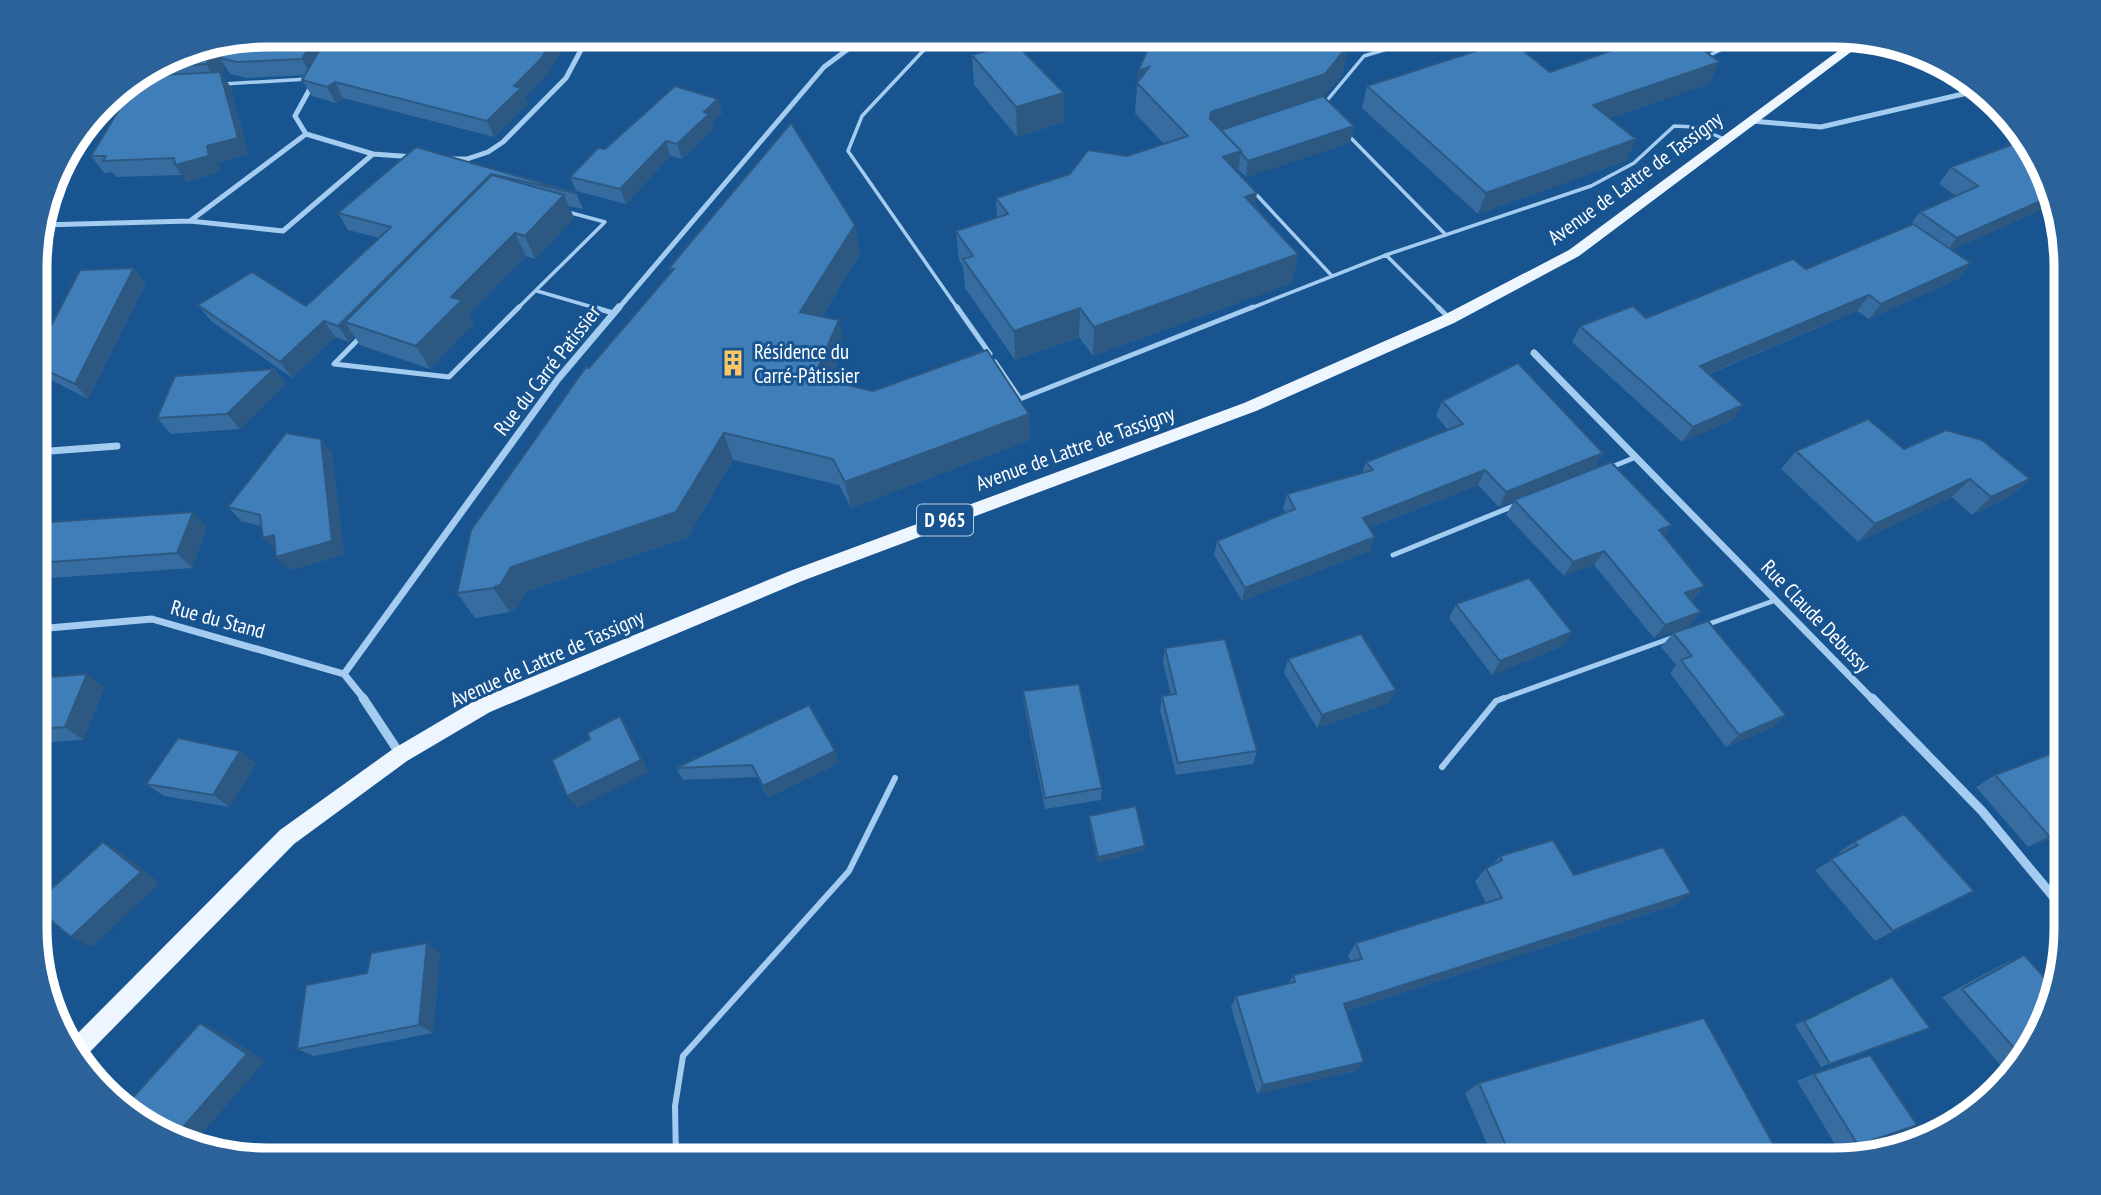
<svg xmlns="http://www.w3.org/2000/svg" width="2101" height="1195" font-family="'PT Sans Narrow',sans-serif">
  <style>
    .lines { fill: none; stroke-linecap: round; stroke-linejoin: round }
    .lane-far2 { stroke: #a4ccf0; stroke-width: 3.5 }
    .lane-far1 { stroke: #a4ccf0; stroke-width: 5 }
    .lane { stroke: #a4ccf0; stroke-width: 6 }
    .street-far2 { stroke: #a4ccf0; stroke-width: 5 }
    .street-far1 { stroke: #a4ccf0; stroke-width: 7 }
    .street { stroke: #a4ccf0; stroke-width: 9 }
    .primary { fill: #edf5ff; fill-rule: evenodd }
    .wall { fill: #366c9f }
    .shaded-wall { fill: #2c5882 }
    .building { fill: #3f7eb9; stroke: #2c5882; stroke-width: 2 }
    .labels { text-anchor: middle; dominant-baseline: central; stroke-width: 6; stroke-linejoin: round; paint-order: stroke }
    .shield { fill: #175490; stroke: #b9ccde; stroke-width: 2 }
    .shield-label { font-size: 19px; font-weight: bold; fill: #fff }
    .street-label { font-size: 21px; fill: #fff; stroke: #175490 }
    .poi-label { font-size: 21px; fill: #fff; stroke: #175490; text-anchor: start }
    .rim { fill: none; stroke: #fff; stroke-width: 9 }
  </style>
  <rect width="100%" height="100%" fill="#175490"/>
  <g class="lines">
    <path class="lane-far2" d="M938,35L862,116L848,151L958,309
      M1712,54L1751,35
      M223,84L308,79
      M119,90L136,89
      M1324,104L1364,56L1407,43L1414,35
      M1348,135L1446,235
      M1253,191L1332,276
      M1386,255L1440,309
      M537,291L599,309
      M388,309L501,194L605,222L517,309
      M1249,309L1386,255L1591,186L1634,163L1674,126L1695,127L1727,140"/>
    <path class="lane-far1" d="M390,307L334,364L449,377L519,307
      M593,307L613,313
      M957,307L990,354
      M1438,307L1448,317
      M995,362L1020,399L1253,307
      M1609,468L1636,457
      M1393,555L1516,505
      M1706,625L1776,600
      M1499,700L1674,637"/>
    <path class="lane" d="M1442,767L1496,701L1504,698
      M676,1160L675,1106L683,1056L849,871L895,778"/>
    <path class="street-far2" d="M1752,121L1821,127L1976,91
      M306,134L295,116L312,85
      M306,134L373,154L283,231L190,221Z
      M373,154L414,157
      M450,159H467L488,152L503,142L566,78L589,35
      M41,225L190,221
      M618,309L824,67L867,35"/>
    <path class="street-far1" d="M1534,353L1873,700
      M37,452L117,446
      M37,629L152,619L344,674
      M344,674L558,379L619,307
      M344,674L365,700"/>
    <path class="street" d="M363,698L400,754
      M1872,698L1982,811L2066,912"/>
    <path class="primary" d="M1853,40L1863,43L1579,256L1454,323L1256,411L802,581L490,712L407,761L294,844L81,1061L74,1057L69,1042L280,830L393,749L476,700L790,571L1244,403L1444,315L1569,250Z"/>
  </g>
  <path class="wall" d="M267,35H571L547,75L525,97L528,104L494,137L343,98L336,103L312,96L302,80L305,75L246,78L230,74L225,66L221,72L231,88L248,154L218,163L220,172L187,182L182,175L116,177L112,172L104,173L91,156L150,76L148,72L179,53Z
    M1347,35L1345,36L1348,46L1342,76L1324,96L1354,126L1350,143L1246,177L1238,169V172L1255,206L1298,254L1292,283L1093,356L1079,337L1015,360L965,288L963,267L959,260L956,231L997,218L996,198L1164,144L1135,113L1138,71Z
    M972,55L1064,93V122L1017,137L974,85Z
    M1709,84L1610,118L1636,139L1626,161L1478,214L1362,108L1367,86Z
    M718,99L722,113L712,124L713,129L682,159L670,156L626,204L576,191L570,177L605,149Z
    M2027,139L1953,251L1971,263L1958,279L1869,319L1857,311L1709,374L1743,405L1732,420L1682,442L1572,342L1580,326L1646,318L1806,269L1910,225L1920,212L1956,196L1939,184L1951,167Z
    M416,147L576,193L583,209L569,206L574,218L535,259L526,256L469,314L474,323L430,369L360,345L354,336L349,342L335,337L292,378L211,321L198,305L306,306L379,238L348,230L338,213Z
    M860,254L822,316L844,347L830,381L873,391L1029,414L1030,440L851,508L839,485L733,460L687,538L527,591L517,608L510,612L475,618L457,593L589,368L671,273L669,268Z
    M146,283L88,399L46,377L37,368V353Z
    M274,369L286,384L240,429L171,434L157,418Z
    M1442,401L1603,453L1594,468L1664,537L1694,599L1691,600L1689,626L1654,638L1594,565L1564,576L1506,515L1514,501L1499,507L1478,485L1369,528L1370,551L1242,601L1214,555L1217,541L1286,513L1283,508L1287,494L1362,473L1366,462L1448,430L1436,416Z
    M321,439L332,454L344,555L289,570L275,551L261,526L241,521L228,507Z
    M1904,449L2030,479L2010,497L1972,515L1952,497L1858,542L1781,469L1796,451Z
    M193,512L207,527L192,568L37,579V523Z
    M1456,604L1572,632L1563,646L1492,675L1449,618Z
    M1673,633L1786,715L1772,728L1726,747L1670,673L1676,665L1661,647Z
    M1165,648L1257,751L1253,764L1176,775L1160,710L1162,696L1171,695L1163,662Z
    M1288,659L1396,690L1389,703L1317,728L1284,673Z
    M37,678L105,687L83,740L37,743Z
    M1023,691L1102,788L1101,800L1045,809L1024,704Z
    M2066,705V729L2051,715Z
    M835,751L839,763L768,798L757,777L683,780L676,768Z
    M256,763L230,807L164,796L146,784Z
    M1995,775L2066,833L2028,847L1976,787Z
    M1089,816L1145,846L1144,851L1098,863L1089,821Z
    M1854,842L1974,891L1875,941L1815,870L1840,855L1838,853Z
    M1500,856L1574,875L1675,905L1346,1011L1356,1071L1257,1094L1231,1007L1236,996L1289,983L1293,975L1351,962L1348,955L1356,943L1486,903L1475,881L1486,868L1492,865Z
    M427,943L440,953L433,1033L314,1056L297,1049L367,973Z
    M2024,955L2035,1043L2007,1073L1942,997L2003,964Z
    M1892,977L1920,1032L1821,1067L1795,1025Z
    M1814,1074L1858,1145L1839,1151L1797,1081Z
    M1479,1083L1782,1160H1494L1465,1093Z"/>
  <path class="shaded-wall" d="M316,35H333L311,75L302,59Z
    M555,35H571L547,75L525,97L528,104L494,137L487,121Z
    M239,41L220,58L225,66L221,72L231,88L248,154L218,163L220,172L187,182L175,165L207,146L216,80L206,64L218,45Z
    M1348,46L1342,76L1318,103L1207,142L1211,112Z
    M1720,62L1709,84L1584,127L1593,105Z
    M1149,67L1137,83L1136,100L1138,71Z
    M335,82L343,98L336,103L327,87Z
    M1064,93V122L1017,137L1016,107Z
    M718,99L722,113L712,124L713,129L682,159L677,144L704,112Z
    M1354,126L1350,143L1246,177L1248,161Z
    M1636,139L1626,161L1478,214L1486,193Z
    M666,141L670,156L626,204L620,189Z
    M1241,151L1237,180L1223,157Z
    M491,174L498,191L345,322L354,336L349,342L338,326Z
    M1257,193L1252,222L1245,197Z
    M564,195L574,218L535,259L525,236Z
    M2047,198L2050,206L1944,254L1957,238Z
    M855,225L860,254L807,340L800,312Z
    M515,233L526,256L469,314L474,323L430,369L416,346L451,297Z
    M1298,254L1292,283L1093,356L1094,327Z
    M1971,263L1958,279L1869,319L1881,304Z
    M134,268L146,283L88,399L75,384Z
    M1869,295L1857,311L1690,381L1700,366Z
    M1080,308L1079,337L1015,360L1014,331Z
    M839,320L844,347L820,404L814,377Z
    M324,321L335,337L292,378L280,362Z
    M274,369L286,384L240,429L227,414Z
    M1743,405L1732,420L1682,442L1693,427Z
    M1029,414L1030,440L851,508L845,482Z
    M724,433L733,460L687,538L527,591L517,608L510,612L493,588L511,567Z
    M321,439L332,454L344,555L289,570L276,557Z
    M1603,453L1594,468L1499,507L1506,492Z
    M1485,470L1478,485L1358,532L1363,518Z
    M1970,479L1952,497L1858,542L1875,524Z
    M2030,479L2010,497L1972,515L1991,497Z
    M193,512L207,527L192,568L177,553Z
    M1672,525L1662,540L1659,530Z
    M274,535L287,549L275,551L263,538Z
    M1375,537L1370,551L1242,601L1245,588Z
    M1604,551L1594,565L1564,576L1573,562Z
    M1705,586L1694,599L1674,606L1685,593Z
    M1701,612L1689,626L1654,638L1665,625Z
    M1572,632L1563,646L1492,675L1500,661Z
    M87,674L105,687L83,740L65,727Z
    M1396,690L1389,703L1317,728L1322,715Z
    M1786,715L1772,728L1726,747L1739,735Z
    M620,716L628,729L649,772L577,808L567,796Z
    M240,751L256,763L230,807L213,795Z
    M835,751L839,763L768,798L763,786Z
    M2066,829V833L2028,847L2049,836Z
    M103,842L122,853L160,883L92,947L71,937Z
    M1145,846L1144,851L1098,863V857Z
    M1974,891L1955,901L1875,941L1893,931Z
    M1691,893L1675,905L1336,1014L1344,1004Z
    M427,943L440,953L433,1033L419,1025Z
    M200,1023L219,1031L265,1061L196,1141L175,1135Z
    M1364,1062L1356,1071L1257,1094L1263,1085Z"/>
  <path class="building" d="M267,35H316L302,59L237,62L220,58L228,43Z
    M328,35H555L541,59L514,86L521,88L487,121L335,82L327,87L302,80Z
    M1154,35H1345L1348,46L1325,74L1211,112L1210,119L1241,151L1223,157L1257,193L1245,197L1298,254L1094,327L1080,308L1014,331L963,259L973,256L956,231L1008,214L996,198L1070,174L1088,150L1127,156L1188,136L1137,83L1149,67L1138,71Z
    M1656,35H1681L1720,62L1593,105L1636,139L1486,193L1367,86L1510,40L1550,72Z
    M1015,43L1064,93L1016,107L972,55Z
    M218,45L206,64L156,67L179,53Z
    M220,72L238,138L207,146L209,156L175,165L174,158L103,161L106,156H91L138,78L141,76Z
    M675,86L718,99L704,112L709,114L677,144L666,141L620,189L570,177L598,148L605,149Z
    M1323,96L1354,126L1248,161L1241,153V151L1221,130Z
    M791,123L855,225L800,312L839,320L814,377L873,391L987,350L1029,414L845,482L833,459L724,433L676,512L511,567L501,584L493,588L457,593L471,530L586,367L589,368L674,269L669,268Z
    M2027,139L2047,198L1957,238L1920,212L1978,186L1951,167Z
    M416,147L576,193L491,174L338,326L324,321L280,362L198,305L252,272L306,306L391,227L338,213Z
    M492,175L564,195L525,236L515,233L451,297L462,300L416,346L345,322Z
    M1913,224L1971,263L1881,304L1869,295L1700,366L1743,405L1693,427L1580,326L1633,306L1646,318L1793,259L1806,269Z
    M134,268L75,384L37,366V353L80,270Z
    M1518,363L1603,453L1506,492L1485,470L1363,518L1375,537L1245,588L1217,541L1295,509L1287,494L1373,470L1366,462L1463,424L1442,401Z
    M274,369L227,414L157,418L175,376Z
    M1868,419L1904,449L1946,430L1982,440L2030,479L1991,497L1970,479L1875,524L1796,451Z
    M286,433L321,439L332,541L276,557L274,535L263,538L260,515L228,507Z
    M1611,462L1672,525L1659,530L1705,586L1685,593L1701,612L1665,625L1604,551L1573,562L1514,500Z
    M193,512L177,553L37,563V523Z
    M1529,578L1572,632L1500,661L1456,604Z
    M1708,621L1786,715L1739,735L1681,660L1692,656L1673,633Z
    M1361,634L1396,690L1322,715L1288,659Z
    M1225,639L1257,751L1178,763L1162,696L1176,694L1165,648Z
    M87,674L65,727L37,729V678Z
    M1079,684L1102,788L1045,798L1023,691Z
    M809,705L835,751L763,786L752,765L676,768Z
    M620,716L641,760L567,796L552,760L590,739L587,733Z
    M178,738L240,751L213,795L146,784Z
    M2066,748V829L2049,836L1995,775Z
    M1136,806L1145,846L1098,857L1089,816Z
    M1904,814L1974,891L1893,931L1831,859L1858,845L1854,842Z
    M1553,840L1574,875L1663,847L1691,893L1344,1004L1364,1062L1263,1085L1236,996L1295,982L1293,975L1362,959L1356,943L1502,898L1486,868L1502,860L1500,856Z
    M103,842L141,872L71,937L37,909V902Z
    M427,943L419,1025L297,1049L306,985L367,973L371,953Z
    M2024,955L2052,986L2035,1043L2022,1057L1962,989Z
    M1892,977L1930,1028L1830,1064L1804,1021Z
    M1704,1018L1782,1160H1512L1479,1083Z
    M200,1023L247,1054L176,1135H175L152,1129L126,1105Z
    M1870,1055L1917,1125L1858,1145L1814,1074Z"/>
  <defs>
    <g id="building-bare" transform="scale(2.1)"><path d="M-4-6H4V6H1V3H-1V6H-4ZM-2.5-4.3h1.7v1.8h-1.7ZM.8-4.3h1.7v1.8H.8ZM-2.5-1h1.7V.8h-1.7ZM.8-1h1.7V.8H.8Z" fill="#ffc663" stroke="#175490" stroke-width="2.5" paint-order="stroke"/></g>
  </defs>
  <g fill-rule="evenodd">
    <use href="#building-bare" x="733" y="363"/>
  </g>
  <g class="labels">
    <rect class="shield" x="917" y="504.5" width="56" height="31" rx="5"/>
    <g class="shield-label">
      <text x="945" y="520">D 965</text>
    </g>
    <g class="street-label">
      <text transform="translate(1635 178) rotate(-36)">Avenue de Lattre de Tassigny</text>
      <text transform="translate(547 370) rotate(-52)">Rue du Carré Patissier</text>
      <text transform="translate(1075 448) rotate(-20)">Avenue de Lattre de Tassigny</text>
      <text transform="translate(1816 616) rotate(46)">Rue Claude Debussy</text>
      <text transform="translate(218 619) rotate(15)">Rue du Stand</text>
      <text transform="translate(547 658) rotate(-24)">Avenue de Lattre de Tassigny</text>
    </g>
    <g class="poi-label">
      <text x="754" y="351">Résidence du<tspan x="754" dy="24">Carré-Pâtissier</tspan></text>
    </g>
  </g>
  <path d="M0 0H2101V1195H0ZM267 47H1834A220 220 0 0 1 2054 267V928A220 220 0 0 1 1834 1148H267A220 220 0 0 1 47 928V267A220 220 0 0 1 267 47Z" fill="#2a6299" fill-rule="evenodd"/>
  <path class="rim" d="M267 47H1834A220 220 0 0 1 2054 267V928A220 220 0 0 1 1834 1148H267A220 220 0 0 1 47 928V267A220 220 0 0 1 267 47Z"/>
</svg>
